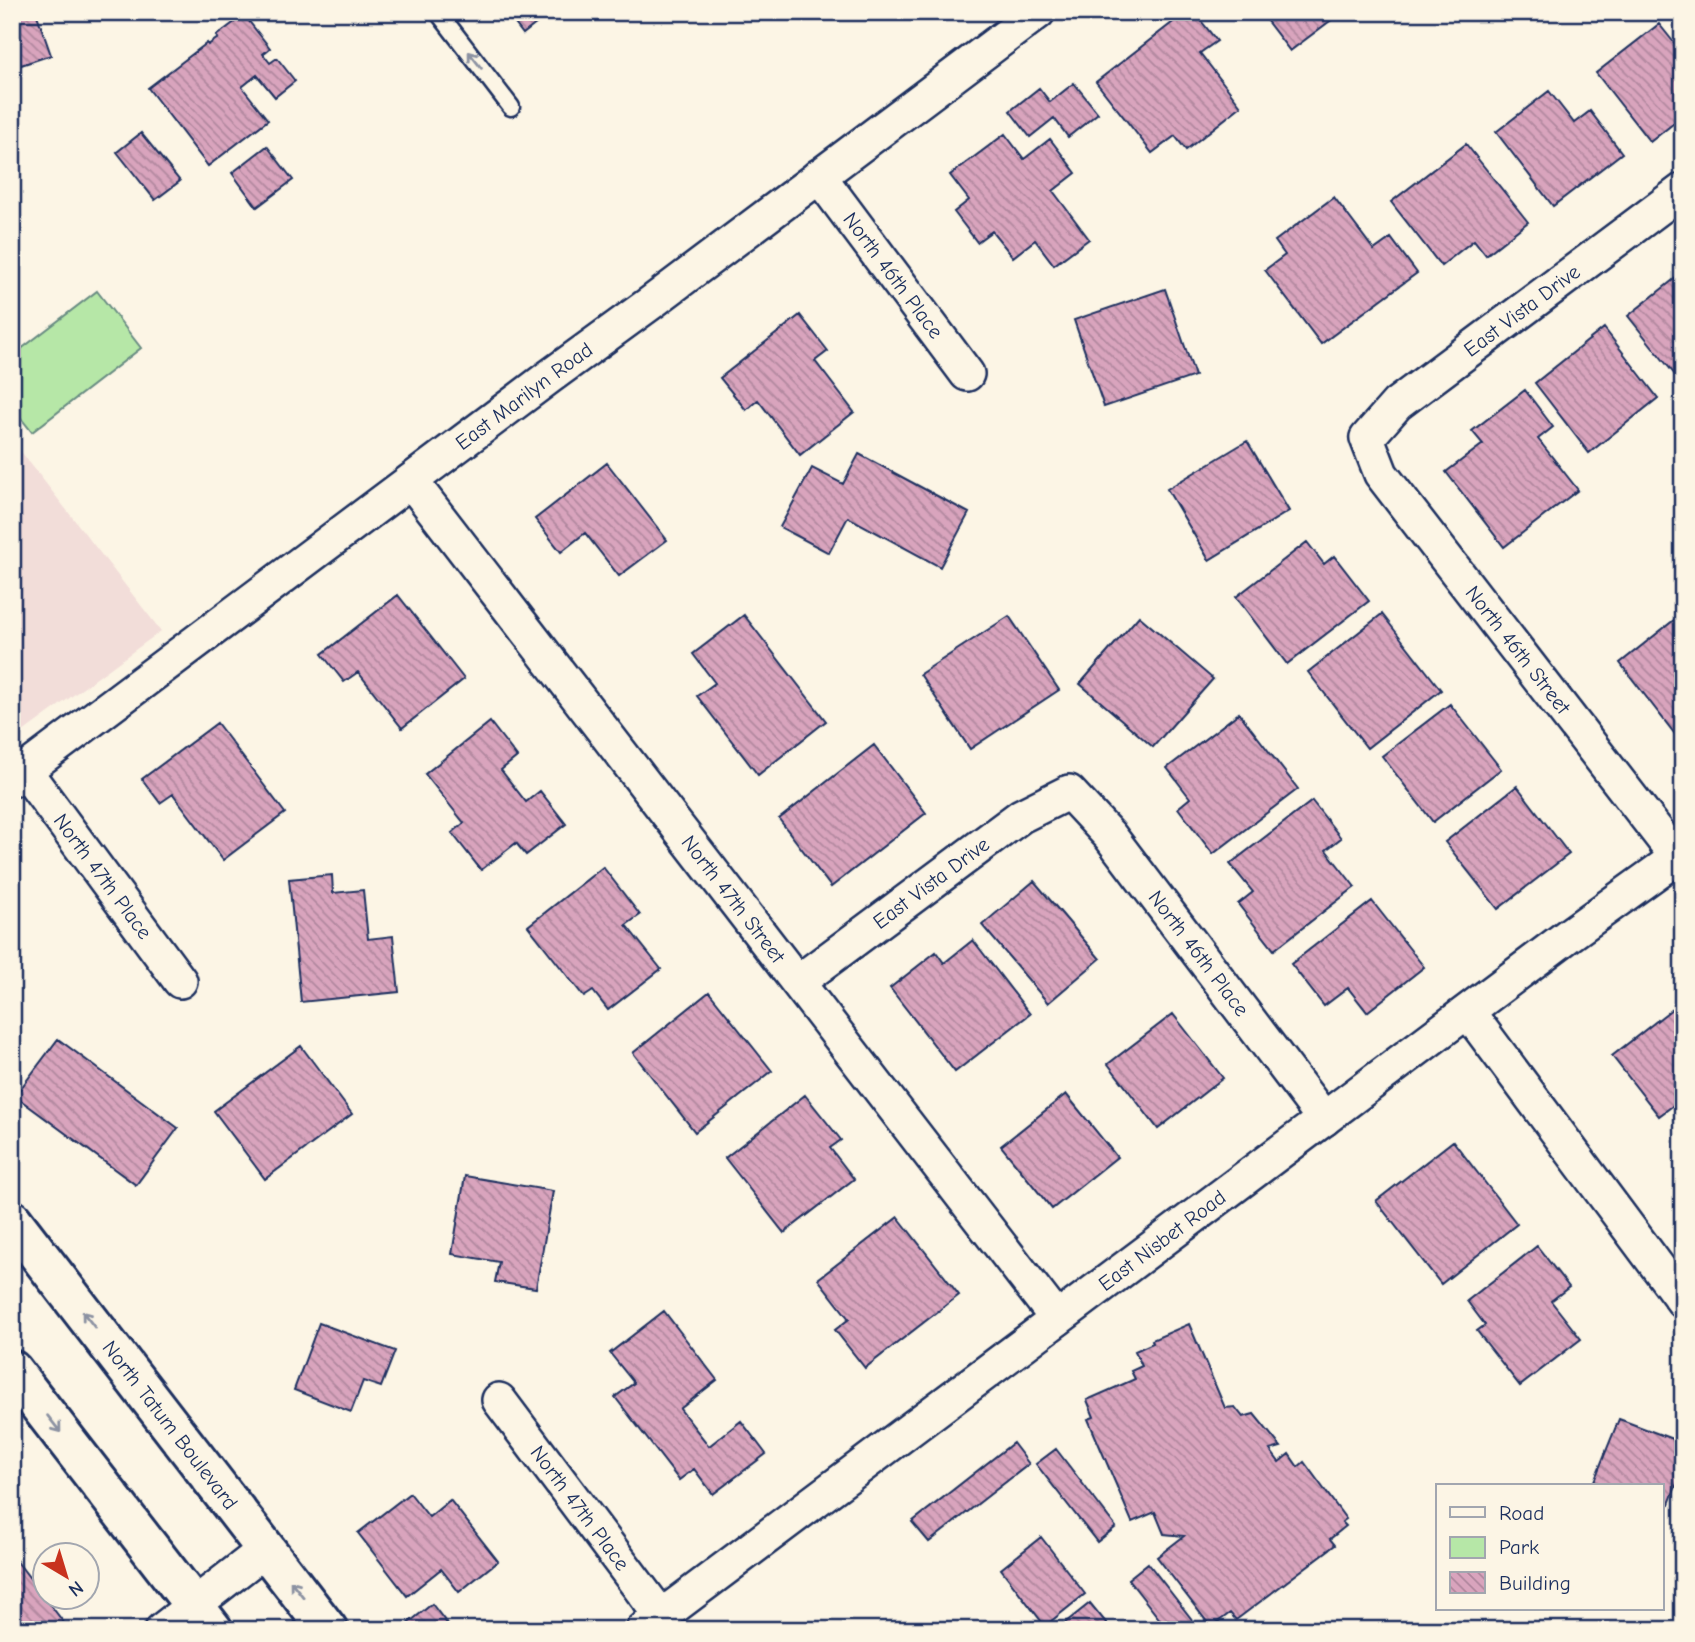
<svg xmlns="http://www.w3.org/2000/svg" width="1695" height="1642" font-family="'Comic Neue',sans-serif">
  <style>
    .built { fill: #f2ddd9 }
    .green { fill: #b6e7a7; stroke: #688b82; stroke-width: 2 }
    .building { fill: url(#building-back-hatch); stroke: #1b2f5e; stroke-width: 2 }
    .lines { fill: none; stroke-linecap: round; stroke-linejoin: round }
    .service-casing { stroke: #1b2f5e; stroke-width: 21 }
    .minor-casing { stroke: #1b2f5e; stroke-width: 38 }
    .primary-casing { stroke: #1b2f5e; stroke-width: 44 }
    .service { stroke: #fcf5e5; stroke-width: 16 }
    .minor { stroke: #fcf5e5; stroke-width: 33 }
    .primary { stroke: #fcf5e5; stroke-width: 38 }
    .oneway { stroke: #8c92a2 }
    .labels { text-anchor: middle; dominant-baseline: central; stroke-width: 7; stroke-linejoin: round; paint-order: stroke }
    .street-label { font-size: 21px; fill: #1b2f5e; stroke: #fcf5e5 }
  </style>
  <defs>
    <pattern id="building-back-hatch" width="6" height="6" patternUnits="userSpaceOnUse" patternTransform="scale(1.75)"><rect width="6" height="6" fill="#d9a4bd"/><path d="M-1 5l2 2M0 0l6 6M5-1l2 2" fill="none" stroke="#af869d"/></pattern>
  </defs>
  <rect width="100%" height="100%" fill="#fcf5e5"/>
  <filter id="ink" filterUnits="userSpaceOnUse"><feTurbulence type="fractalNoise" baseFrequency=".0143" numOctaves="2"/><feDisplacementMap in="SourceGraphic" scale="14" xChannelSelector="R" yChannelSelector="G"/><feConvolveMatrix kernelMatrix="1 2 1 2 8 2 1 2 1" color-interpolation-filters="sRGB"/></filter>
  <g filter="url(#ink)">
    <path class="built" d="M12,440L161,631L12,740Z"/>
    <path class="green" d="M97,291L141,348L32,432L12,407V356Z"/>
    <path class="building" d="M12,12H36L51,55L12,68Z
      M506,12H551L523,34Z
      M1186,12H1194L1217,41L1200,53L1241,106L1186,150L1175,136L1152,153L1096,82Z
      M1260,12H1342L1290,51Z
      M244,15L270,48L263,54L270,63L277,58L295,81L275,97L257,75L242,87L268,120L208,166L148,88L207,43L208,45L218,38L216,36Z
      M1659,24L1683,54V116L1650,142L1596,73Z
      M1074,83L1098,113L1068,137L1054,118L1030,137L1010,111L1039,88L1050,102Z
      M1549,91L1574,123L1590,111L1622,153L1553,206L1496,132Z
      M141,133L180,181L155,200L117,152Z
      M1005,134L1024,159L1050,139L1076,173L1053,191L1089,239L1054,265L1035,240L1013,257L992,231L977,242L954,212L969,200L950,175Z
      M1466,144L1528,222L1486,255L1474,240L1441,266L1391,202Z
      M267,146L293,180L257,207L232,173Z
      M1334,197L1374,250L1391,238L1417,273L1321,344L1265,270L1285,255L1275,241Z
      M1683,272V385L1628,316Z
      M1165,289L1195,376L1104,407L1074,320Z
      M800,315L828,351L815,361L854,412L800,455L758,400L746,410L720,378Z
      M1604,328L1658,398L1589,453L1535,383Z
      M1525,390L1553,427L1538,439L1578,490L1504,547L1446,472L1483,444L1472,431Z
      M1247,441L1289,511L1209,560L1167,489Z
      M859,454L969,513L940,567L848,517L829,553L780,527L812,468L843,484Z
      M607,463L667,540L619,576L585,533L561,552L535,519Z
      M1307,542L1324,564L1334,556L1369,601L1287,664L1236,597Z
      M398,595L464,679L402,728L358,672L344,682L322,654Z
      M1382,614L1441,690L1367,748L1308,672Z
      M744,615L826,721L758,775L697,696L715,683L693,654Z
      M1009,616L1059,690L970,749L920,674Z
      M1139,616L1213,679L1153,747L1080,684Z
      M1674,620L1683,631V734L1678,738L1620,663Z
      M1450,704L1501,769L1433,822L1382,756Z
      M1239,713L1298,789L1213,854L1178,808L1190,798L1167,768Z
      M490,722L517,757L501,770L526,802L540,791L566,824L526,855L516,843L481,870L452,833L464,823L425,774Z
      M217,723L285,813L223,860L173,794L160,803L142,779Z
      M874,745L926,813L831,887L779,819Z
      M1517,786L1569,854L1498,909L1445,842Z
      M1312,801L1341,838L1326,850L1355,887L1274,950L1238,904L1253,892L1230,864Z
      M603,867L640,915L626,925L661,969L608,1010L593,991L584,997L528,926Z
      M332,875L333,893L363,890L368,939L393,936L399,992L301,1002L289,879Z
      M1034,881L1100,959L1048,1003L982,925Z
      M1372,901L1424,967L1367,1012L1348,988L1324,1006L1291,964Z
      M973,940L1030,1014L955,1072L890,988L936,952L944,963Z
      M709,992L772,1071L695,1132L633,1053Z
      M1682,1001L1683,1098L1659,1116L1612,1056Z
      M1173,1014L1223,1078L1158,1129L1108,1064Z
      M58,1039L178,1128L136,1185L15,1096Z
      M301,1046L352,1114L265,1179L214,1111Z
      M1066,1094L1117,1157L1052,1209L1001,1146Z
      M805,1095L841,1140L830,1148L854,1179L784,1233L725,1158Z
      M1453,1141L1517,1224L1441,1284L1376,1201Z
      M465,1176L553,1191L536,1288L495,1282L499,1262L452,1254Z
      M898,1217L959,1295L865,1368L835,1330L849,1319L818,1279Z
      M1537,1246L1569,1287L1551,1301L1581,1339L1520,1386L1477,1331L1485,1325L1467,1301Z
      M664,1311L717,1380L680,1409L709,1446L741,1421L766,1454L713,1494L694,1469L679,1480L615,1397L634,1383L610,1353Z
      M319,1323L395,1351L381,1387L363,1381L351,1412L294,1390Z
      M1189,1324L1225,1408L1235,1407L1243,1417L1254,1414L1281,1447L1270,1450L1279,1462L1289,1454L1298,1467L1304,1462L1346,1519L1342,1522L1346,1526L1330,1539L1335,1545L1236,1620L1230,1613L1211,1627L1157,1557L1184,1536L1164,1534L1155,1512L1132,1522L1088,1419L1094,1417L1087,1400L1135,1379L1131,1371L1142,1366L1135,1351L1153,1343L1152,1340Z
      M1619,1419L1683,1443V1468L1662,1522V1486H1592Z
      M1013,1443L1029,1464L929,1542L912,1522Z
      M1056,1449L1116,1527L1097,1542L1036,1464Z
      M410,1493L429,1517L450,1500L498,1561L459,1592L441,1569L407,1596L358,1533Z
      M1041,1537L1085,1594L1045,1626L1001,1569Z
      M12,1555L68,1628L65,1630H12Z
      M1148,1563L1200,1630H1168L1128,1579Z
      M1090,1603L1112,1630H1056Z
      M432,1604L452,1630H409L406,1625Z"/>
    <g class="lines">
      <g class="service-casing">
        <path id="service" d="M438,12L511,107"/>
      </g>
      <g class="minor-casing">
        <g id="minor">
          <path id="s1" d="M819,176L967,374"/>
          <path id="s2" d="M411,481L1057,1319"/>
          <path id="s3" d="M25,771L180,981"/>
          <path id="s4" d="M12,780L549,377L652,302L1038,12"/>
          <path id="s5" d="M1677,857L1381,474L1367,438L1397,404L1683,190"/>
          <path id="s6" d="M798,982L1021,816L1069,792L1110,836L1324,1119"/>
          <path d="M1468,1012L1683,1301"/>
          <path id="s7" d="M499,1400L661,1616"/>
          <path d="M162,1630L266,1549"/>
          <path id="s8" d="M643,1630L1569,935L1683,853"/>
        </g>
      </g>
      <g class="primary-casing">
        <g id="primary">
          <path id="s9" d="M12,1220L328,1630"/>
          <path d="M12,1370L213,1630"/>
        </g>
      </g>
      <use href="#service" class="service"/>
      <use href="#minor" class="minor"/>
      <use href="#primary" class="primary"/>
    </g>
    <defs><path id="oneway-shaft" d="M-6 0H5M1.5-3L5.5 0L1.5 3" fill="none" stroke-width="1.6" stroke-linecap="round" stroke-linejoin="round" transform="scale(1.75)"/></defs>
    <g class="oneway">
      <use href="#oneway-shaft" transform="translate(475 60) rotate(-128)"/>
      <use href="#oneway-shaft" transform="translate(89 1320) rotate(-128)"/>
      <use href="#oneway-shaft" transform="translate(54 1424) rotate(52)"/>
      <use href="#oneway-shaft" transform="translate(297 1589) rotate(-128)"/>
    </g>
  </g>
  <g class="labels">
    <g class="street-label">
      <text stroke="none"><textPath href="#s1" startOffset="124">North 46th Place</textPath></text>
      <text stroke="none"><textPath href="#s5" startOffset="724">East Vista Drive</textPath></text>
      <text stroke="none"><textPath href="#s4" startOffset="640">East Marilyn Road</textPath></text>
      <text transform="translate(1518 650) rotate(52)">North 46th Street</text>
      <text stroke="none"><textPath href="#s3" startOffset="131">North 47th Place</textPath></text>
      <text stroke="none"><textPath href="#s6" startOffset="166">East Vista Drive</textPath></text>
      <text stroke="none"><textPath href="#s2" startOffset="528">North 47th Street</textPath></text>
      <text stroke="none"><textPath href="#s6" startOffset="539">North 46th Place</textPath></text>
      <text stroke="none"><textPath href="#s8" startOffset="649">East Nisbet Road</textPath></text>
      <text stroke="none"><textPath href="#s9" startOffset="259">North Tatum Boulevard</textPath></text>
      <text stroke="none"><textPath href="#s7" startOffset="135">North 47th Place</textPath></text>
    </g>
  </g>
  <rect width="1695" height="1642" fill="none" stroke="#fcf5e5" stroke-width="42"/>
  <rect x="21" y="21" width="1653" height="1600" fill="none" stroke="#1b2f5e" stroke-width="2.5" filter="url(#ink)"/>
  <rect x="1436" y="1484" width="228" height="126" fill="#fcf5e5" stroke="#a2a6af" stroke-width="2"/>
  <rect x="1450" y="1507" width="35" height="10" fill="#fcf5e5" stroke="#a2a6af" stroke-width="2"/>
  <text x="1499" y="1520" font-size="21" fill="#1b2f5e">Road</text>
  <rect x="1450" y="1537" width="35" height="21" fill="#b6e7a7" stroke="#a2a6af" stroke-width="2"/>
  <text x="1499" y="1554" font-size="21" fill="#1b2f5e">Park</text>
  <rect x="1450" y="1572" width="35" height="21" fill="url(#building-back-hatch)" stroke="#a2a6af" stroke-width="2"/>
  <text x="1499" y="1590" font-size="21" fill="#1b2f5e">Building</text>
  <g transform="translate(66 1576) rotate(142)"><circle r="33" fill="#fcf5e5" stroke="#a2a6af" stroke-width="2"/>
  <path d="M0-5L12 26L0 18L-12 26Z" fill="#c8321e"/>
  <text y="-10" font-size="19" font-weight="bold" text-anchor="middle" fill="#1b2f5e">N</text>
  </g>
</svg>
